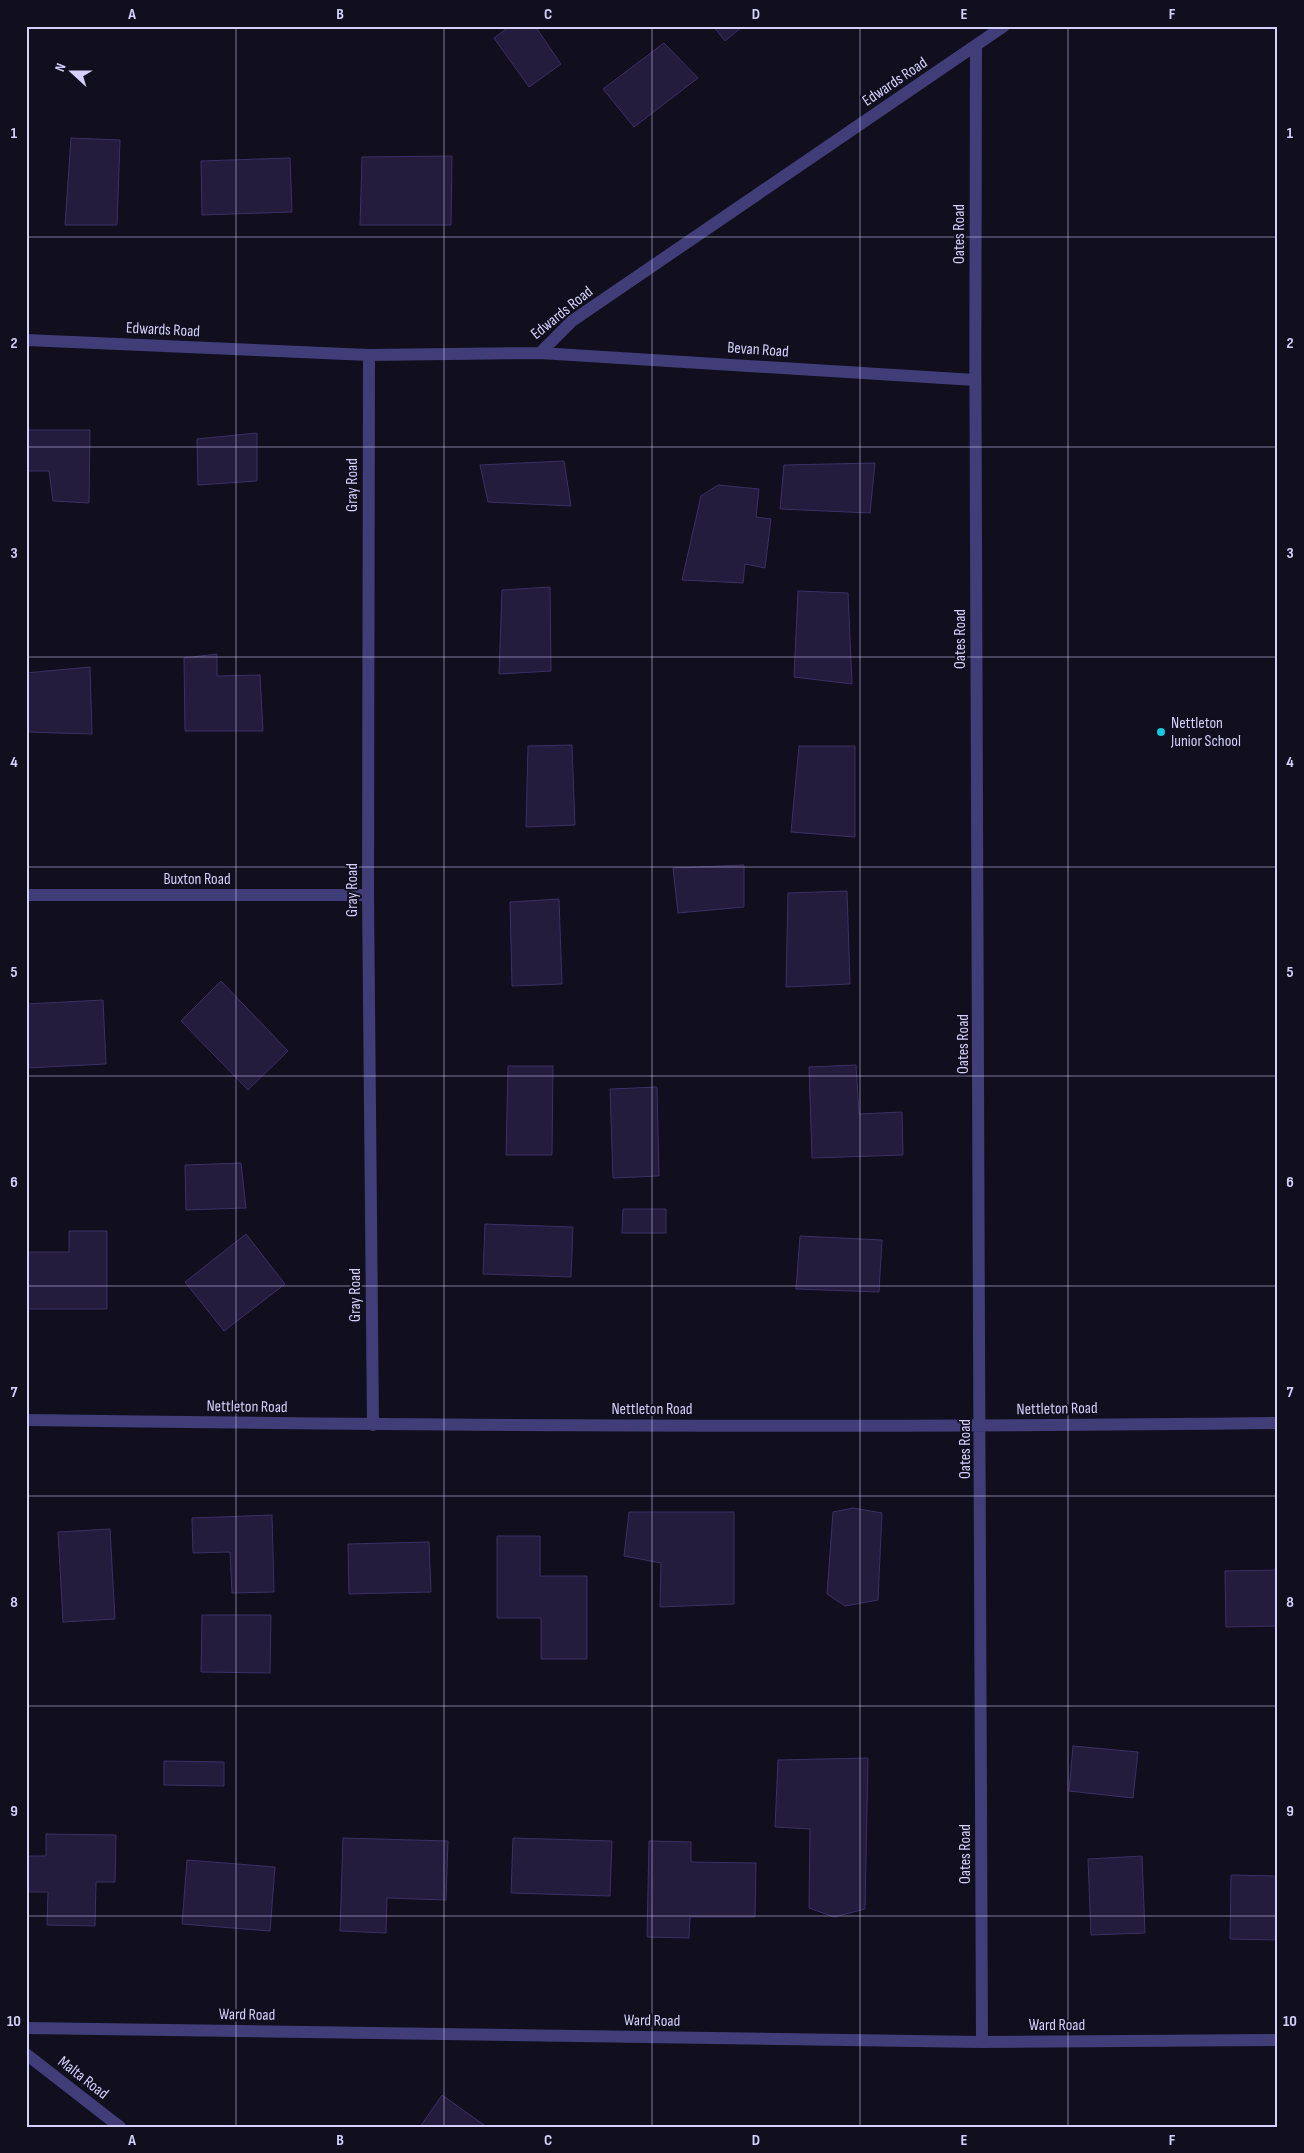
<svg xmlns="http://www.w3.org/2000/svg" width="1304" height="2153" font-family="'Sofia Sans Condensed',sans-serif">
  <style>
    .building { fill: #231c3d; stroke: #3b3067 }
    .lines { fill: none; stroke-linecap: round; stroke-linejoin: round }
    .minor { stroke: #403d78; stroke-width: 12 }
    .grid { fill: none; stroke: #d4cffb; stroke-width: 1; stroke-opacity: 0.55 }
    .poi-dot { fill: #15cbe1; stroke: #110e1e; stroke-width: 2 }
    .labels { text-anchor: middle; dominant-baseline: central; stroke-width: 4; stroke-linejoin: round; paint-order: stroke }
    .street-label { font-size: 16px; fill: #d4cffb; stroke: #110e1e }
    .poi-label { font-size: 16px; fill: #d4cffb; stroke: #110e1e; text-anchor: start }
    .neatline { fill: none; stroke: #d4cffb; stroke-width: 2 }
    .grid-label { font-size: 16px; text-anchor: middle; font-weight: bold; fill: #d4cffb }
  </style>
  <rect width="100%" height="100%" fill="#110e1e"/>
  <path class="building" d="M510,26H535L561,64L529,87L494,38Z
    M713,26H743L725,41Z
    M664,43L698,78L634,127L603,89Z
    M71,138L120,140L117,225H65Z
    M452,156L451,225H360L362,157Z
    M290,158L292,212L202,215L201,161Z
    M26,430H90L89,503L53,501L49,471H26Z
    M257,433V481L198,485L197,439Z
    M564,461L571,506L488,502L480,465Z
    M875,463L870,513L780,509L784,465Z
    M718,485L759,489L756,517L771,519L765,568L745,564L743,583L682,580L701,496Z
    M550,587L551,671L499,674L502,590Z
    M798,591L848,593L852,684L794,677Z
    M217,654V676L260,675L263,731H185L184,658Z
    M90,667L92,734L26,732V673Z
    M572,745L575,825L526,827L528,746Z
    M799,746H855V837L791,832Z
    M744,865V907L678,913L673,868Z
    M847,891L850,984L786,987L788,893Z
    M559,899L562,984L512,986L510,902Z
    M221,981L288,1051L248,1090L181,1021Z
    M103,1000L106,1064L26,1068V1004Z
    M856,1065L859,1114L902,1112L903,1155L812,1158L809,1067Z
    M508,1066H553L552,1155H506Z
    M657,1087L659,1176L613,1178L610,1089Z
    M241,1163L246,1208L186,1210L185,1165Z
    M623,1209H666V1233H622Z
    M485,1224L573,1227L571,1277L483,1274Z
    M69,1231H107V1309H27L26,1252H69Z
    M246,1234L285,1284L224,1331L185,1282Z
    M800,1236L882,1240L879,1292L796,1289Z
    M853,1508L882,1513L878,1600L845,1606L827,1594L833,1512Z
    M629,1512H734V1604L660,1607L661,1563L624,1556Z
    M272,1515L274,1592L232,1593L230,1552L193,1553L192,1518Z
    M110,1529L115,1619L63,1622L58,1532Z
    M497,1536H540V1576H587V1659H541V1618H497Z
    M429,1542L431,1592L349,1594L348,1544Z
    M1278,1570V1626L1226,1627L1225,1571Z
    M202,1615H271L270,1673L201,1672Z
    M1073,1746L1138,1752L1133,1798L1069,1791Z
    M868,1758L865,1909L834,1917L809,1908L810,1829L775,1827L778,1760Z
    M164,1761L224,1762V1786L164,1785Z
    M46,1834L116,1835L115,1882H96L95,1926L47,1925L48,1892H26V1856H46Z
    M343,1838L448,1841L446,1900L387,1898L386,1933L340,1931Z
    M513,1838L612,1841L610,1896L511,1893Z
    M649,1841L691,1842V1862L756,1863L755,1917H690L689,1938L647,1937Z
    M1142,1856L1145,1933L1091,1935L1088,1859Z
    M187,1860L275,1867L270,1931L182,1924Z
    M1231,1875L1278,1876V1940L1230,1939Z
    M442,2095L487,2127H420Z"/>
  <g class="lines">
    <path class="minor" d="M976,47C973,712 981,1377 982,2042
      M26,340L369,355L540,353L572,321L1004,26
      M540,353L975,380
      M369,355L368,895L373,1425
      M26,895H368
      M26,1420C443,1426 861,1428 1278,1423
      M26,2028L982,2042L1278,2040
      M26,2054L120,2127"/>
  </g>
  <path class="grid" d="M236,26V2127M444,26V2127M652,26V2127M860,26V2127M1068,26V2127M26,237H1278M26,447H1278M26,657H1278M26,867H1278M26,1076H1278M26,1286H1278M26,1496H1278M26,1706H1278M26,1916H1278"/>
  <circle class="poi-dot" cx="1161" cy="732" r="5"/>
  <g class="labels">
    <g class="street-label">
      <text transform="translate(895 82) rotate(-34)">Edwards Road</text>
      <text transform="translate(959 234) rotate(-90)">Oates Road</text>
      <text transform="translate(562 313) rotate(-39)">Edwards Road</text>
      <text transform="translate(163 330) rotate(3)">Edwards Road</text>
      <text transform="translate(758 350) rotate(4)">Bevan Road</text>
      <text transform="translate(352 485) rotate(-90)">Gray Road</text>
      <text transform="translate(960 639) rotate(-90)">Oates Road</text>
      <text x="197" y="879">Buxton Road</text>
      <text transform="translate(352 890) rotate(-90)">Gray Road</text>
      <text transform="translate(963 1044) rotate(-90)">Oates Road</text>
      <text transform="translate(355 1295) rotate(-90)">Gray Road</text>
      <text transform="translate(247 1407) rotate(1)">Nettleton Road</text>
      <text x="652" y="1409">Nettleton Road</text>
      <text transform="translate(1057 1409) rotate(-1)">Nettleton Road</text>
      <text transform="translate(965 1449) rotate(-90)">Oates Road</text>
      <text transform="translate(965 1854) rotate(-90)">Oates Road</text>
      <text transform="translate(247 2015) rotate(1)">Ward Road</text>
      <text transform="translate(652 2021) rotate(1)">Ward Road</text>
      <text x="1057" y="2025">Ward Road</text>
      <text transform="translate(83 2078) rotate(38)">Malta Road</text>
    </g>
    <g class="poi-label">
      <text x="1171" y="723">Nettleton<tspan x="1171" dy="18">Junior School</tspan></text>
    </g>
  </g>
  <rect width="1304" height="2153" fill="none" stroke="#110e1e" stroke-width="55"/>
  <g transform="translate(72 72) rotate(291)" stroke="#110e1e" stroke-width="4" paint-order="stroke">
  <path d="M0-4L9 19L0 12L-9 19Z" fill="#d4cffb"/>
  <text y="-8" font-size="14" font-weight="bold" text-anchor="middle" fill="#d4cffb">N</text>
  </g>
  <rect x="28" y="28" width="1248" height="2098" class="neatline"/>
  <g class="grid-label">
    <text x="132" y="19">A</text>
    <text x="340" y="19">B</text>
    <text x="548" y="19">C</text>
    <text x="756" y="19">D</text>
    <text x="964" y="19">E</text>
    <text x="1172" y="19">F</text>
    <text x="14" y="138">1</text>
    <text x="1290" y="138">1</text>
    <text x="14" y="348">2</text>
    <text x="1290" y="348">2</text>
    <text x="14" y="558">3</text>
    <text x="1290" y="558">3</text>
    <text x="14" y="767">4</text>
    <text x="1290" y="767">4</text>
    <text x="14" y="977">5</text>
    <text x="1290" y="977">5</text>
    <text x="14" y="1187">6</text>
    <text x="1290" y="1187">6</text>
    <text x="14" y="1397">7</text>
    <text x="1290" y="1397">7</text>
    <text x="14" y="1607">8</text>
    <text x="1290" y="1607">8</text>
    <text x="14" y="1816">9</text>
    <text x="1290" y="1816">9</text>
    <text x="14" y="2026">10</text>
    <text x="1290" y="2026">10</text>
    <text x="132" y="2145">A</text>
    <text x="340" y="2145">B</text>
    <text x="548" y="2145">C</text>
    <text x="756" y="2145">D</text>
    <text x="964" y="2145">E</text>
    <text x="1172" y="2145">F</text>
  </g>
</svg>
